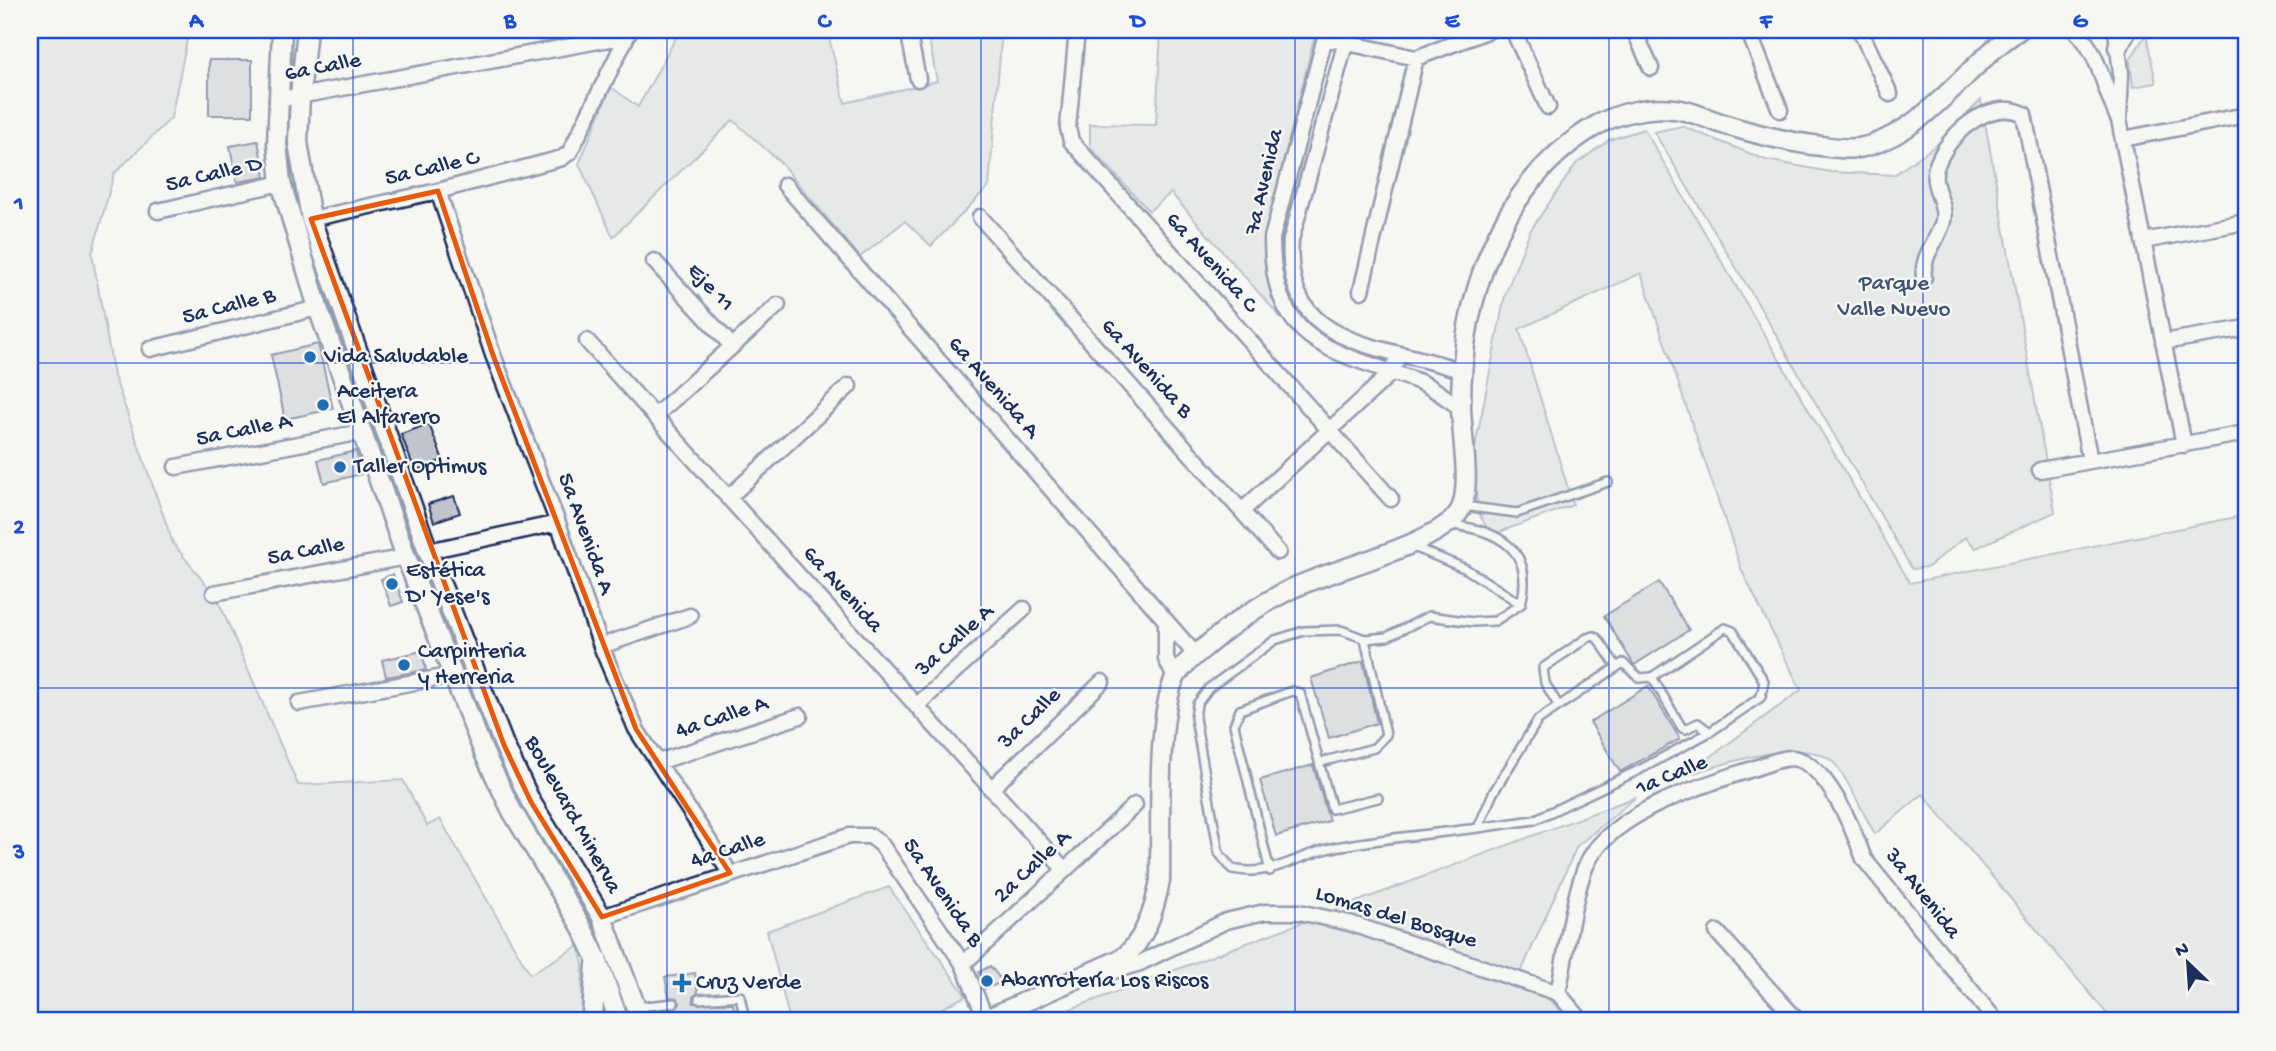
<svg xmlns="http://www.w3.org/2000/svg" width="2276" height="1051" font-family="'Gochi Hand',sans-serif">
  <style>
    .green { fill: #d6d9dd; stroke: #78849e; stroke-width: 2 }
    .building { fill: #c0c4cd; stroke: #1b2f5e; stroke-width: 2 }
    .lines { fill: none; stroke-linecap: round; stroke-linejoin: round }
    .service-casing { stroke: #1b2f5e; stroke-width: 12 }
    .minor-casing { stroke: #1b2f5e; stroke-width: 19 }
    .tertiary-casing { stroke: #1b2f5e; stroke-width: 23 }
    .secondary-casing { stroke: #1b2f5e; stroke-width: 24 }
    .service { stroke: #f6f6f2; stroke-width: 7 }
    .minor { stroke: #f6f6f2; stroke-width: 14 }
    .tertiary { stroke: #f6f6f2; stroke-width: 18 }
    .secondary { stroke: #f6f6f2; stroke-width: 19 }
    .marked { fill: none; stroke: #e8590c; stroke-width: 5; stroke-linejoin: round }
    .grid { fill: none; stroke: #1d4ed8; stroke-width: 2; stroke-opacity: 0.55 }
    .poi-dot { fill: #1f6fb2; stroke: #f6f6f2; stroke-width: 2.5 }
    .labels { text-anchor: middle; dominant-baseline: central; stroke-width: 5; stroke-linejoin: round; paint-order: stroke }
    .street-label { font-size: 23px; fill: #1b2f5e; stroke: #f6f6f2 }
    .park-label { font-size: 23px; fill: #405177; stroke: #f6f6f2 }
    .poi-label { font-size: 23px; fill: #1b2f5e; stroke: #f6f6f2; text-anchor: start }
    .neatline { fill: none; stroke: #1d4ed8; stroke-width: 2.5 }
    .grid-label { font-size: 23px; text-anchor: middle; font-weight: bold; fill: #1d4ed8 }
  </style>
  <rect width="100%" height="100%" fill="#f6f6f2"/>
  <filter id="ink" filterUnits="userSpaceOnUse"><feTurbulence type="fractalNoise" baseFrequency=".0143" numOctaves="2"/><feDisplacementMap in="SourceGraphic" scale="14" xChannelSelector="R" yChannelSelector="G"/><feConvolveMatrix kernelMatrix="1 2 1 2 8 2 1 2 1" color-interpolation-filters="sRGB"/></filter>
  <g filter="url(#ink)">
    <path class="green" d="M30,30H189L171,118L114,174L92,254L114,376L173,543L218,600L298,785L403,780L427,826L440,819L530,974L578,946L583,964L581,1021H30Z
      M680,30H827L845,103L937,81L927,30H1002L989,186L931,246L905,221L860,257L779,161L733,120L613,237L579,164L611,87L638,107Z
      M1161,30H1316L1269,221L1264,255L1282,319L1171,193L1149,211L1090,147V124L1156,125Z
      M2146,34L2156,83L2133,87L2130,60Z
      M1981,100L2055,512L1976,548L1965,537L1928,567L1912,569L1757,302L1654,132L1682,126L1766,160L1831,172L1894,175L1939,143Z
      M1644,129L1910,583L2246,515V1021H2113L1923,794L1875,834C1862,812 1851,784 1835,764C1809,733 1719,766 1686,775L1801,690L1742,571L1641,273L1519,329L1573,505L1491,535L1478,512L1473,458L1505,295L1530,231L1576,164L1609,140Z
      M1636,797L1577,846L1517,981L1545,996L1573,1021H1039Z
      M889,887L966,996L930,1014L904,1021H790L767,931Z"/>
    <path class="building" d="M209,60H252V115H209Z
      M258,141L265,177L237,182L230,146Z
      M318,344L333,409L285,419L271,355Z
      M429,424L443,460L415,471L401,434Z
      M356,451L361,474L324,483L318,460Z
      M454,496L460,513L434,522L428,504Z
      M393,574L403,602L391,606L381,579Z
      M1659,582L1689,630L1634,665L1604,616Z
      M422,651L426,670L386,677L382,660Z
      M1363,661L1377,723L1329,738L1311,678Z
      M1648,686L1680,739L1620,772L1590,722Z
      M1313,765L1329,821L1276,836L1260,780Z
      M990,966L1003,982L984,989L979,972Z
      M695,973L698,993L693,997L694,1003H733L736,1021H667L665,1010L677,1008L680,1003L677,998L669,997L665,977Z"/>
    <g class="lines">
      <g class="service-casing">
        <path id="service" d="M1463,506L1517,513L1608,482
          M1451,525C1499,530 1535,550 1521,604L1495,621L1473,622L1429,616L1387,637L1365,639L1341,630L1304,631L1275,640L1209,688L1197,704L1195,718L1219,853L1232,869C1275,878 1297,854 1336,847C1383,838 1431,834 1478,828L1493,793L1538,720L1623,663L1640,678L1652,677L1725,628L1733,631L1764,681L1761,697L1710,732L1639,770L1534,820L1478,828
          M1414,547L1466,569L1521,604
          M1652,677L1682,728L1686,729L1698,723L1710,732
          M1558,705L1545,683L1543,668L1587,638L1594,636L1598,639L1617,667
          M1321,762L1374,748L1386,735L1365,639
          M1270,871L1234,725L1240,710L1292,691L1300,693L1332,809L1378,798
          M699,999L740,996L745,1021
          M637,1007L674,1003"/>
      </g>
      <g class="minor-casing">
        <path id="minor" d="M908,30L918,79
          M1077,30L1068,128L1071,141L1391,499
          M1327,30L1272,238C1272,349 1336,350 1420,382C1435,388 1448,400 1461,408
          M1349,30L1291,240C1283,351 1384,343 1462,371
          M1513,30L1548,107
          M1634,30L1651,68
          M1748,30L1780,110
          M1860,30L1890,94
          M2075,30C2100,53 2103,88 2118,118
          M2116,30L2121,73L2119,120L2184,445
          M1325,38L1416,58L1490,30
          M277,100L626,36
          M2123,139L2246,115
          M785,185L1195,654
          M438,191L493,355L558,523L601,646L636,729L730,873
          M158,211L281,183
          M980,217L1278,552
          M311,219L438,191L562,158L570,152L630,30
          M2143,241L2246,222
          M654,261L732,346
          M1924,277C1921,256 1938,241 1943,221C1947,204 1930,186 1936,168C1946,135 1989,97 2024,114L2090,461
          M1361,291L1416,58
          M587,341L1064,869
          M2163,342L2246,328
          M150,349L318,308
          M655,416L778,305
          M176,467L362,432
          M2040,470L2246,433
          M728,498L849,386
          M1242,511L1390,374L1400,354
          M428,551L558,523
          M214,593L406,557
          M1166,621V659L1175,678
          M601,646L690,616
          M299,703L454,675
          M916,706L1024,609
          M658,762L800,716
          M991,789L1102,682
          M602,917L849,836H870L881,844L963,964L986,1019
          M1717,932L1798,1021
          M963,964L1135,805
          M1101,975L1140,963L1226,921L1265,912H1299L1349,923L1558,993
          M1558,993C1566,956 1572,901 1585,868C1609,807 1719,782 1775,761C1780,760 1786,758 1792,758C1826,761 1854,831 1864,859L1996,1021
          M1558,993L1582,1021"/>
      </g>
      <g class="tertiary-casing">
        <path id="tertiary" d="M282,30L277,144L281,183L318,308L406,557L484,753L512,811L581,926L597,959L619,1021
          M307,30L300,95L298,142L311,219L428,551L504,745L531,802L602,917L641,1021
          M2118,47L2127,30
          M982,1021L1123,958C1146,939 1155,908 1160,880C1161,833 1156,716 1175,678C1181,666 1195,655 1205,647C1230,625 1259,605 1289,590C1326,570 1450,543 1462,506C1471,480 1461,434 1461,405C1461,299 1500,181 1597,125C1619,113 1649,106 1674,109C1690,110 1707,119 1723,124C1755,134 1787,142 1821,146C1839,148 1854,151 1871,145C1932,125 1967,64 2019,30"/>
      </g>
      <g class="secondary-casing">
        <path id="secondary" d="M592,1021L597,959"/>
      </g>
      <use href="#service" class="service"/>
      <use href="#minor" class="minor"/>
      <use href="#tertiary" class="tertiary"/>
      <use href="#secondary" class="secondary"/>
    </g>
  </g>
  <path d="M0 0H2276V1051H0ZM438,191L493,355L636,729L730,873L602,917L531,802L504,745L311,219Z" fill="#f6f6f2" fill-opacity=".55" fill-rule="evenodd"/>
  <path class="marked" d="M438,191L493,355L636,729L730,873L602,917L531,802L504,745L311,219Z"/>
  <path class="grid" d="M353,30V1021M667,30V1021M981,30V1021M1295,30V1021M1609,30V1021M1923,30V1021M30,363H2246M30,688H2246"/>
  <g class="poi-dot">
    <circle cx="310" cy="357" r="7"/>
    <circle cx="323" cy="405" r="7"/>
    <circle cx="340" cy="467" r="7"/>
    <circle cx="392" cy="584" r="7"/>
    <circle cx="404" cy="665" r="7"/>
    <circle cx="987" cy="981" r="7"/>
    <path d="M678.5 972.5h7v7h7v7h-7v7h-7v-7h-7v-7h7z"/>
  </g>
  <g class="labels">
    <g class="street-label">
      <text transform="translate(323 68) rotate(-11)">6a Calle</text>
      <text transform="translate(432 169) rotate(-13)">5a Calle C</text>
      <text transform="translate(214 175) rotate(-13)">5a Calle D</text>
      <text transform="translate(1265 182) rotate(-77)">7a Avenida</text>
      <text transform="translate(1211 263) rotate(48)">6a Avenida C</text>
      <text transform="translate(710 288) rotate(47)">Eje 11</text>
      <text transform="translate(229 307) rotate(-14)">5a Calle B</text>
      <text transform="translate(1146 369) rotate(48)">6a Avenida B</text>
      <text transform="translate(993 388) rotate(49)">6a Avenida A</text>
      <text transform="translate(244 431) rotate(-11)">5a Calle A</text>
      <text transform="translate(585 534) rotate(70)">5a Avenida A</text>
      <text transform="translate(306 552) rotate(-11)">5a Calle</text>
      <text transform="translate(842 590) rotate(48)">6a Avenida</text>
      <text transform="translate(955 641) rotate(-42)">3a Calle A</text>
      <text transform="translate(722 718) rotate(-18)">4a Calle A</text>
      <text transform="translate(1030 719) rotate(-44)">3a Calle</text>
      <text transform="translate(1672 776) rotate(-22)">1a Calle</text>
      <text transform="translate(572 815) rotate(61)">Boulevard Minerva</text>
      <text transform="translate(728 851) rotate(-18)">4a Calle</text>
      <text transform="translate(1033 867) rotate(-43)">2a Calle A</text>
      <text transform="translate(942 893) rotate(56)">5a Avenida B</text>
      <text transform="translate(1922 894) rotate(52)">3a Avenida</text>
      <text transform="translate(1396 918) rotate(17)">Lomas del Bosque</text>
    </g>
    <g class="park-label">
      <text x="1894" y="284">Parque<tspan x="1894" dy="26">Valle Nuevo</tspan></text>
    </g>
    <g class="poi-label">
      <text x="324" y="357">Vida Saludable</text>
      <text x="337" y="392">Aceitera<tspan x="337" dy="26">El Alfarero</tspan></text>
      <text x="354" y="467">Taller Optimus</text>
      <text x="406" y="571">Estética<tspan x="406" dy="26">D' Yese's</tspan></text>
      <text x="418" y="652">Carpinteria<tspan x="418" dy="26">y Herreria</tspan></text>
      <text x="1001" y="981">Abarrotería Los Riscos</text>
      <text x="696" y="983">Cruz Verde</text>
    </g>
  </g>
  <rect width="2276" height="1051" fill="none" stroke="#f6f6f2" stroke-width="77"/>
  <g transform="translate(2188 963) rotate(335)" stroke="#f6f6f2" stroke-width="5" paint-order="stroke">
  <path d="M0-5L12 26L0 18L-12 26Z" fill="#1b2f5e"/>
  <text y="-10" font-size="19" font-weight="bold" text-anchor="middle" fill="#1b2f5e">N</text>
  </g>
  <rect x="38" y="38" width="2200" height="974" class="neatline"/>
  <g class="grid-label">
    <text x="196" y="27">A</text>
    <text x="510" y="27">B</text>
    <text x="824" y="27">C</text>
    <text x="1138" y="27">D</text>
    <text x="1452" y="27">E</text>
    <text x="1766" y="27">F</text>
    <text x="2080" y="27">G</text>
    <text x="19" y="209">1</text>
    <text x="19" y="533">2</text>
    <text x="19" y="858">3</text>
  </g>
</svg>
